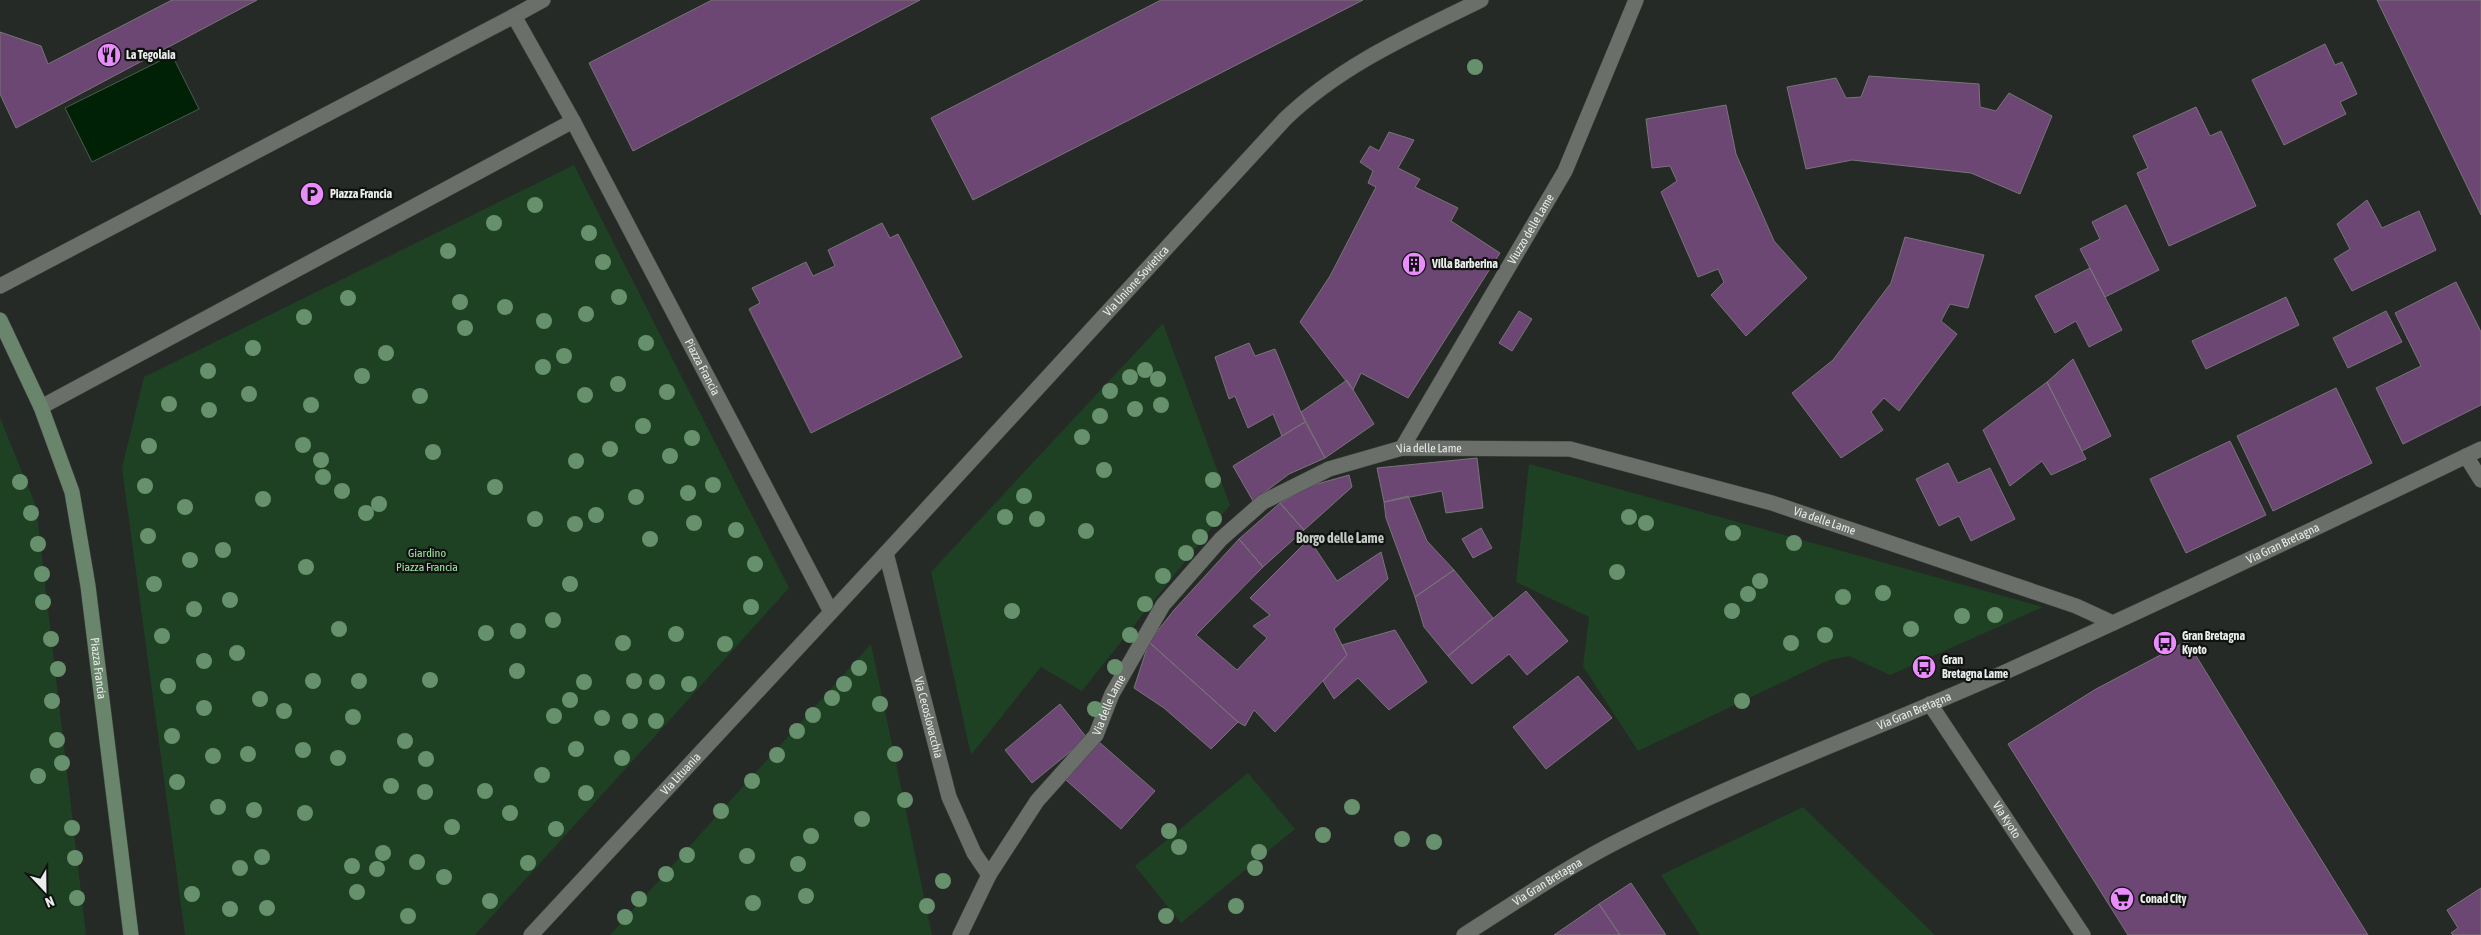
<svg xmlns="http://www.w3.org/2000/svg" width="2481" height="935" font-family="'Asap Condensed',sans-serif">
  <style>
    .green { fill: #1e4023 }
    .water { fill: #002105; stroke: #465e4a }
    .building { fill: #6c4773; stroke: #787479 }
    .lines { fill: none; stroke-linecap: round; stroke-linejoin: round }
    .street-casing { stroke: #444744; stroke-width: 16 }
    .secondary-casing { stroke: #444744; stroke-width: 16 }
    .street { stroke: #6a6f6a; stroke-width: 15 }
    .secondary { stroke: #69856c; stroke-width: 15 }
    .tree { fill: #67906c }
    .labels { text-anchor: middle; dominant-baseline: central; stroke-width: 4.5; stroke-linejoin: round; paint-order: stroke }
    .poi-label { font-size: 12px; font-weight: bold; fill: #eaedeb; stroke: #101210; text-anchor: start }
    .street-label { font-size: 12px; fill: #eaedeb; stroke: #101210 }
    .park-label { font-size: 12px; fill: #9de4a5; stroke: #101210 }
    .neighbourhood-label { font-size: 14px; font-weight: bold; fill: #c4cac5; stroke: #101210 }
  </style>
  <rect width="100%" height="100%" fill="#262a26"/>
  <path class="green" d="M574,165L789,588L475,935H185L122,468L144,377Z
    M1163,323L1230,505L1082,691L1041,667L971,755L931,572Z
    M0,418L36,506L86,935H0Z
    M1529,464L2043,607L1890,675L1849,656L1829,660L1638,751L1583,666L1589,617L1516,582Z
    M871,644L932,935H610Z
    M1248,773L1295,829L1181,923L1135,866Z
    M1803,807L1935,935H1700L1661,875Z"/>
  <path class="water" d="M172,55L199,109L92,162L65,108Z"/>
  <path class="building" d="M172,0H257L16,128L0,94V32L41,46L48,64Z
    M712,0H920L633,151L589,63Z
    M1161,0H1363L973,200L931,118Z
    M2377,0H2481V215Z
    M2325,44L2335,65L2342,62L2357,94L2340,102L2346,114L2284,145L2252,80Z
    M1869,76L1979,84L1980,107L1996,111L2009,93L2052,116L2020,194L1971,173L1852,160L1806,169L1787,87L1836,78L1846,98L1861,97Z
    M1726,105L1736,154L1774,241L1807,278L1746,336L1711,295L1724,282L1718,269L1698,277L1661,192L1677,181L1670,166L1652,168L1646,119Z
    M2196,107L2210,136L2221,131L2256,206L2169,246L2137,173L2148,168L2133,136Z
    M1389,132L1414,140L1398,168L1420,179L1415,187L1458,208L1451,221L1500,253L1408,398L1361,373L1353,390L1300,322L1330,276L1376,187L1368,183L1373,171L1360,162L1370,146L1379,151Z
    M2367,200L2382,228L2419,211L2436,250L2352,291L2334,259L2350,249L2337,224Z
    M2126,205L2159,270L2105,297L2080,249L2100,239L2092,222Z
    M882,223L890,238L898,234L962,357L811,433L749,309L760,303L752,288L806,262L813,276L835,266L828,250Z
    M1905,237L1984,255L1968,308L1950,304L1941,321L1957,334L1899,411L1884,398L1871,412L1883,430L1841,458L1792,393L1833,360L1891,283Z
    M2090,268L2122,330L2089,347L2076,321L2055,333L2035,296Z
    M2456,282L2481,332V405L2403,444L2376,388L2421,366L2395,313Z
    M2286,297L2299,325L2206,369L2192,341Z
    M1519,311L1532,319L1512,351L1499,343Z
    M2386,311L2402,342L2348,368L2333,338Z
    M1249,343L1255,356L1275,349L1305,422L1282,436L1273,414L1248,428L1235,396L1229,399L1215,357Z
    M2073,359L2111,436L2082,451L2047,382Z
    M1347,380L1374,424L1325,458L1301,412Z
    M2047,382L2086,459L2051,475L2042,461L2010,486L1983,430Z
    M2336,388L2372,463L2273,511L2237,436Z
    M1305,422L1325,458L1289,474L1253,501L1233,466Z
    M2230,441L2266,515L2186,553L2150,479Z
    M1477,458L1483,508L1446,513L1442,491L1384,502L1377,468Z
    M1948,463L1958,483L1990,468L2015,519L1971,541L1959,516L1939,526L1916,479Z
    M1349,475L1352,487L1304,530L1280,503L1310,486Z
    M1408,496L1427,541L1454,570L1415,597L1386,518L1384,502Z
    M1280,503L1304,530L1263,567L1239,539Z
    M1481,528L1492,548L1473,558L1462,539Z
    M1239,539L1263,567L1196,635L1237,670L1267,638L1253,626L1270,615L1250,598L1309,539L1337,581L1381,552L1388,579L1334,629L1347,655L1275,732L1254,710L1245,726L1238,722L1149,642L1174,610Z
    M1454,570L1493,618L1448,656L1424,627L1415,597Z
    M1526,591L1568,641L1527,675L1509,654L1472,684L1448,656Z
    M1395,630L1427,682L1389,710L1358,678L1334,699L1323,681L1347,655L1342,645Z
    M2187,641L2286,803L2368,935H2128L2008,744L2096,689Z
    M1149,642L1238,722L1211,749L1164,708L1134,688Z
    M1578,676L1612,718L1546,769L1513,727Z
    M1060,704L1087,738L1032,783L1005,750Z
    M1099,742L1155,791L1121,829L1066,780Z
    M1631,883L1666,935H1620L1599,904Z
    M2481,888V935H2453L2451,933L2458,928L2447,910Z
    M1599,904L1620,935H1554Z"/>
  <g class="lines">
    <g class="street-casing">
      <g id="street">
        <path d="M514,16L543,0"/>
        <path id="s1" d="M573,121L831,612"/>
        <path d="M0,286L514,16L573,121L41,407"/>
        <path id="s2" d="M1402,448L1565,171L1636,0"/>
        <path d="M2466,456L2481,480"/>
        <path id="s3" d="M886,553L949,797L974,853L989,875"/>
        <path id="s4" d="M1930,704L2083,935"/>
        <path id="s5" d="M531,935L886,553L1285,119C1341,65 1412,34 1481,0"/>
        <path id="s6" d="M960,935L989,875L1037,801L1096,735L1112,694L1163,605L1221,539L1263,502L1329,469L1402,448L1570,449L1772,503L2076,606L2113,623"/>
        <path id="s7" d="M1464,935C1516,902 1568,866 1624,838C1747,776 1877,729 2003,673C2164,601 2322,525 2481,449"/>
      </g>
    </g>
    <g class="secondary-casing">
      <g id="secondary">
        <path id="s8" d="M0,320L41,407L72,492L88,586L131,935"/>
      </g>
    </g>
    <use href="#street" class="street"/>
    <use href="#secondary" class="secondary"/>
  </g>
  <g class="tree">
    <circle cx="1475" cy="67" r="8"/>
    <circle cx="535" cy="205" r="8"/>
    <circle cx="494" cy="223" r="8"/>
    <circle cx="589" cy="233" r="8"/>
    <circle cx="448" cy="251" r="8"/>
    <circle cx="603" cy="262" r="8"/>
    <circle cx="619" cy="297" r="8"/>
    <circle cx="348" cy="298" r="8"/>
    <circle cx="460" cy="302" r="8"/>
    <circle cx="505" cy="307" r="8"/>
    <circle cx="586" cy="314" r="8"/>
    <circle cx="304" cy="317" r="8"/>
    <circle cx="544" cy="321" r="8"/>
    <circle cx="465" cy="328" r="8"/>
    <circle cx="646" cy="343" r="8"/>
    <circle cx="253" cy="348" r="8"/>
    <circle cx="386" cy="353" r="8"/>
    <circle cx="564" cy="356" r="8"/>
    <circle cx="543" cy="367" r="8"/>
    <circle cx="1145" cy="370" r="8"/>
    <circle cx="208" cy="371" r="8"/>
    <circle cx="362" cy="376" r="8"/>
    <circle cx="1130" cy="377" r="8"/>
    <circle cx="1158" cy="379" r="8"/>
    <circle cx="618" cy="384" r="8"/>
    <circle cx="1110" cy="391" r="8"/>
    <circle cx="667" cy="392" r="8"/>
    <circle cx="249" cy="394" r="8"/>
    <circle cx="585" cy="395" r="8"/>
    <circle cx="420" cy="396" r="8"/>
    <circle cx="169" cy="404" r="8"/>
    <circle cx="311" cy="405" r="8"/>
    <circle cx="1161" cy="405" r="8"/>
    <circle cx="1135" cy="409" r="8"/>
    <circle cx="209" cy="410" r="8"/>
    <circle cx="1100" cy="416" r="8"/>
    <circle cx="643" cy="426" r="8"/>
    <circle cx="1082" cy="437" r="8"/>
    <circle cx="692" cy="438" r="8"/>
    <circle cx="303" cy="445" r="8"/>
    <circle cx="149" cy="446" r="8"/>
    <circle cx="610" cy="449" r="8"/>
    <circle cx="433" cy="452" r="8"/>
    <circle cx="670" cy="456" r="8"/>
    <circle cx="321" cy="460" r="8"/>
    <circle cx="576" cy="461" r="8"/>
    <circle cx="1104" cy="470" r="8"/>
    <circle cx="323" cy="477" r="8"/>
    <circle cx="1213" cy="480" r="8"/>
    <circle cx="20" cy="482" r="8"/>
    <circle cx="713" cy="485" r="8"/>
    <circle cx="145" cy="486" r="8"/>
    <circle cx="495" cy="487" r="8"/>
    <circle cx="342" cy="491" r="8"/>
    <circle cx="688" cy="493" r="8"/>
    <circle cx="1024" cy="496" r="8"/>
    <circle cx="636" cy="497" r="8"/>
    <circle cx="263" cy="499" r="8"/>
    <circle cx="379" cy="504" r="8"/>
    <circle cx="185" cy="507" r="8"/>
    <circle cx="31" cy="513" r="8"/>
    <circle cx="366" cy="513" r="8"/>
    <circle cx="596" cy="515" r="8"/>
    <circle cx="1005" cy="517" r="8"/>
    <circle cx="1629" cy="517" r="8"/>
    <circle cx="535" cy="519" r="8"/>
    <circle cx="1037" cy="519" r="8"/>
    <circle cx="1214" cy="519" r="8"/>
    <circle cx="694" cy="523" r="8"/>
    <circle cx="1646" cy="523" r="8"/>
    <circle cx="575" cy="524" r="8"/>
    <circle cx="736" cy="530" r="8"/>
    <circle cx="1086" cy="531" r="8"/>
    <circle cx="1733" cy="533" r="8"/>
    <circle cx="148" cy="536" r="8"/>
    <circle cx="1200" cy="537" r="8"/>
    <circle cx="650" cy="539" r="8"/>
    <circle cx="1794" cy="543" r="8"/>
    <circle cx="38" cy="544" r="8"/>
    <circle cx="223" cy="550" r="8"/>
    <circle cx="1186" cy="553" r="8"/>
    <circle cx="190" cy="560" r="8"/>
    <circle cx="755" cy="564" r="8"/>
    <circle cx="306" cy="567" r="8"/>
    <circle cx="1617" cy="572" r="8"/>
    <circle cx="42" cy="574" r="8"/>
    <circle cx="1163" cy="576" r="8"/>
    <circle cx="1760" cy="581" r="8"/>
    <circle cx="154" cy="584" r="8"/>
    <circle cx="570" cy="584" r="8"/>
    <circle cx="1883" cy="593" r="8"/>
    <circle cx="1748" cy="594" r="8"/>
    <circle cx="1843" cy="597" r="8"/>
    <circle cx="230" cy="600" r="8"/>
    <circle cx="43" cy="602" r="8"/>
    <circle cx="1145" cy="604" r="8"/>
    <circle cx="751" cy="607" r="8"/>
    <circle cx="194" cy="609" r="8"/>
    <circle cx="1012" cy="611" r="8"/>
    <circle cx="1732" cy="611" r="8"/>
    <circle cx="1995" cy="615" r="8"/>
    <circle cx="1962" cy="616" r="8"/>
    <circle cx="553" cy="620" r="8"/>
    <circle cx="339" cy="629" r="8"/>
    <circle cx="1911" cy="629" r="8"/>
    <circle cx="518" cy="631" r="8"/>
    <circle cx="486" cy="633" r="8"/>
    <circle cx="676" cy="634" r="8"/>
    <circle cx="1130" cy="635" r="8"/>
    <circle cx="1825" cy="635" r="8"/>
    <circle cx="162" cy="636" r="8"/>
    <circle cx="51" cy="639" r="8"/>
    <circle cx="623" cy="643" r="8"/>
    <circle cx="1791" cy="643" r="8"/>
    <circle cx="725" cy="644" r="8"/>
    <circle cx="237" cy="653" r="8"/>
    <circle cx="204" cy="661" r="8"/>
    <circle cx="1115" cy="667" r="8"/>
    <circle cx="859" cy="668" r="8"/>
    <circle cx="58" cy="669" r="8"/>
    <circle cx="517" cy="671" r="8"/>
    <circle cx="430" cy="680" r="8"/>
    <circle cx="313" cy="681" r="8"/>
    <circle cx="359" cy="681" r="8"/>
    <circle cx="634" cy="681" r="8"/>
    <circle cx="584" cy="682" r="8"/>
    <circle cx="657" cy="682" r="8"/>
    <circle cx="689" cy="684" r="8"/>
    <circle cx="844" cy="684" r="8"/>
    <circle cx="168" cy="686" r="8"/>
    <circle cx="832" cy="698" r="8"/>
    <circle cx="260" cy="699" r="8"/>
    <circle cx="570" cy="700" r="8"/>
    <circle cx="52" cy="701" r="8"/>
    <circle cx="1742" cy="701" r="8"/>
    <circle cx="880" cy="704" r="8"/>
    <circle cx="204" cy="708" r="8"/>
    <circle cx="1095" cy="709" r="8"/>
    <circle cx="284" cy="711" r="8"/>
    <circle cx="813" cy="715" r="8"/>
    <circle cx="554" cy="716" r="8"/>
    <circle cx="353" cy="717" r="8"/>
    <circle cx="602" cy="718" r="8"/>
    <circle cx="630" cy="721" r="8"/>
    <circle cx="656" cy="721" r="8"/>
    <circle cx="797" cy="731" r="8"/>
    <circle cx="172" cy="736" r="8"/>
    <circle cx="57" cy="740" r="8"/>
    <circle cx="405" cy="741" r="8"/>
    <circle cx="576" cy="749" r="8"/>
    <circle cx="303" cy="750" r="8"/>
    <circle cx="248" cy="754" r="8"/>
    <circle cx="895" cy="754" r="8"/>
    <circle cx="777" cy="755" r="8"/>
    <circle cx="213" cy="756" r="8"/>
    <circle cx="338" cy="758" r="8"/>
    <circle cx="622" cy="758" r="8"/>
    <circle cx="426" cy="759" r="8"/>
    <circle cx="62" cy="763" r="8"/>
    <circle cx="542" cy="775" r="8"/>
    <circle cx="38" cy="776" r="8"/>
    <circle cx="752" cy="781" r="8"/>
    <circle cx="177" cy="782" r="8"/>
    <circle cx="391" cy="786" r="8"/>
    <circle cx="485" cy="791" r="8"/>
    <circle cx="425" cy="792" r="8"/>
    <circle cx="586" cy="793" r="8"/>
    <circle cx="905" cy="800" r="8"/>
    <circle cx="218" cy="807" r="8"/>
    <circle cx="1352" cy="807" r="8"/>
    <circle cx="254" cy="810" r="8"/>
    <circle cx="721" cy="811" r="8"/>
    <circle cx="305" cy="813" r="8"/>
    <circle cx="510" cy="813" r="8"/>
    <circle cx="862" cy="819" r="8"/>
    <circle cx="452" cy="827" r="8"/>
    <circle cx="72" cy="828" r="8"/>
    <circle cx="556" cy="829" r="8"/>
    <circle cx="1169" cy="831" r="8"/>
    <circle cx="1323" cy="835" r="8"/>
    <circle cx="811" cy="836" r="8"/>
    <circle cx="1402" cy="839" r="8"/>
    <circle cx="1434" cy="842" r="8"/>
    <circle cx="1179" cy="847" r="8"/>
    <circle cx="1259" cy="852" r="8"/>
    <circle cx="383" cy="853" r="8"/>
    <circle cx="687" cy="855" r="8"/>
    <circle cx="747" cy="856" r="8"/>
    <circle cx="262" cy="857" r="8"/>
    <circle cx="75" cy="858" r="8"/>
    <circle cx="417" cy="862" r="8"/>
    <circle cx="528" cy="863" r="8"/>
    <circle cx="798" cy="864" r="8"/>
    <circle cx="352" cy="866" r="8"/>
    <circle cx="240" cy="868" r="8"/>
    <circle cx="1255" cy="868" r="8"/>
    <circle cx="377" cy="869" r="8"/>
    <circle cx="666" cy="874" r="8"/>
    <circle cx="444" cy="877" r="8"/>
    <circle cx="943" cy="881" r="8"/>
    <circle cx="357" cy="892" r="8"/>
    <circle cx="192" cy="894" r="8"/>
    <circle cx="806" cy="896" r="8"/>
    <circle cx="77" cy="898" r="8"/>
    <circle cx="639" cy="899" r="8"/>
    <circle cx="490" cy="901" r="8"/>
    <circle cx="753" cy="903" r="8"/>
    <circle cx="927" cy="906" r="8"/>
    <circle cx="1236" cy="906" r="8"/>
    <circle cx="267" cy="908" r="8"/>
    <circle cx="230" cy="909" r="8"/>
    <circle cx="408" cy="916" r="8"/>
    <circle cx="1166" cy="916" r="8"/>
    <circle cx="625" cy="917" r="8"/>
  </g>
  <defs>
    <g id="restaurant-disc" transform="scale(1.25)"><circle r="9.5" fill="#ea8dfc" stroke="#101210"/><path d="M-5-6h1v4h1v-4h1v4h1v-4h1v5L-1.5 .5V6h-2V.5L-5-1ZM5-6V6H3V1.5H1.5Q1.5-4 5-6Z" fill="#111"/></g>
    <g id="parking-disc" transform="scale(1.25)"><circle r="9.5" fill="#ea8dfc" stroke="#101210"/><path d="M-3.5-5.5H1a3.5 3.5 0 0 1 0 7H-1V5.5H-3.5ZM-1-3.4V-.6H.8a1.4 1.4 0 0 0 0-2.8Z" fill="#111"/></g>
    <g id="building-disc" transform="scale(1.25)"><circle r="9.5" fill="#ea8dfc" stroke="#101210"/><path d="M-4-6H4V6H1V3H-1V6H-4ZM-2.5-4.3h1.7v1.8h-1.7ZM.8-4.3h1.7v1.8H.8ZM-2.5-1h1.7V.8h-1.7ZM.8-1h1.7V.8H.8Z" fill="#111"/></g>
    <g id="bus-disc" transform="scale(1.25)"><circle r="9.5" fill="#ea8dfc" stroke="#101210"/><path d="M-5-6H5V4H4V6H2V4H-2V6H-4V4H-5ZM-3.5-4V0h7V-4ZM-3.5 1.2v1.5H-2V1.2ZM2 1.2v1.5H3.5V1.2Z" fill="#111"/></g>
    <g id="supermarket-disc" transform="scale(1.25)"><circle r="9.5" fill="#ea8dfc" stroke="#101210"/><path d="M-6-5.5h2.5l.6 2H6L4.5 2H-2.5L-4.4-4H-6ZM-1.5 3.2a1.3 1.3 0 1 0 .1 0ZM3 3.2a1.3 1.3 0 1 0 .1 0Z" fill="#111"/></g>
  </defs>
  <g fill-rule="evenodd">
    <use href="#restaurant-disc" x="109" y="55"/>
    <use href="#parking-disc" x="312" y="194"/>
    <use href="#building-disc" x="1414" y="264"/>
    <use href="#bus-disc" x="2165" y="643"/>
    <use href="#bus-disc" x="1924" y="667"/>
    <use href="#supermarket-disc" x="2122" y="899"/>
  </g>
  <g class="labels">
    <g class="poi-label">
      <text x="126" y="55">La Tegolaia</text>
      <text x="330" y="194">Piazza Francia</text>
      <text x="1432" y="264">Villa Barberina</text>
      <text x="2182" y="636">Gran Bretagna<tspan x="2182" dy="14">Kyoto</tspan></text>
      <text x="1942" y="660">Gran<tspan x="1942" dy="14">Bretagna Lame</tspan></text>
      <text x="2140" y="899">Conad City</text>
    </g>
    <g class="street-label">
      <text stroke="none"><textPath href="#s2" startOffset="254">Viuzzo delle Lame</textPath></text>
      <text stroke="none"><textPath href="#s5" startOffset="891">Via Unione Sovietica</textPath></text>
      <text stroke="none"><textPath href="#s1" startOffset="278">Piazza Francia</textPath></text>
      <text stroke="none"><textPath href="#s6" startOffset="711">Via delle Lame</textPath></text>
      <text stroke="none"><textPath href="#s6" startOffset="1116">Via delle Lame</textPath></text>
      <text stroke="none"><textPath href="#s7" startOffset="909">Via Gran Bretagna</textPath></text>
      <text stroke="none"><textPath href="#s8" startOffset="365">Piazza Francia</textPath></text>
      <text stroke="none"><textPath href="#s6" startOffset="276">Via delle Lame</textPath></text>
      <text stroke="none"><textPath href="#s7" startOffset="504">Via Gran Bretagna</textPath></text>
      <text stroke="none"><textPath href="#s3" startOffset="170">Via Cecoslovacchia</textPath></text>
      <text stroke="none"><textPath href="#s5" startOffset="220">Via Lituania</textPath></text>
      <text stroke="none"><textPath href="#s4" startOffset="139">Via Kyoto</textPath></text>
      <text stroke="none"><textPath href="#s7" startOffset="99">Via Gran Bretagna</textPath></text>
    </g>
    <g class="park-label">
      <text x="427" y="553">Giardino<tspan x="427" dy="14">Piazza Francia</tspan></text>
    </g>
    <g class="neighbourhood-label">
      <text x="1340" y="538">Borgo delle Lame</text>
    </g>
  </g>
  <g transform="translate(45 890) rotate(158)" stroke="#101210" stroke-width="4" paint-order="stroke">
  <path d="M0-4L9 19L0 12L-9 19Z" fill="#eaedeb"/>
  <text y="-8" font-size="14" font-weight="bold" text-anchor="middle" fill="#eaedeb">N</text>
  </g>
</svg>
